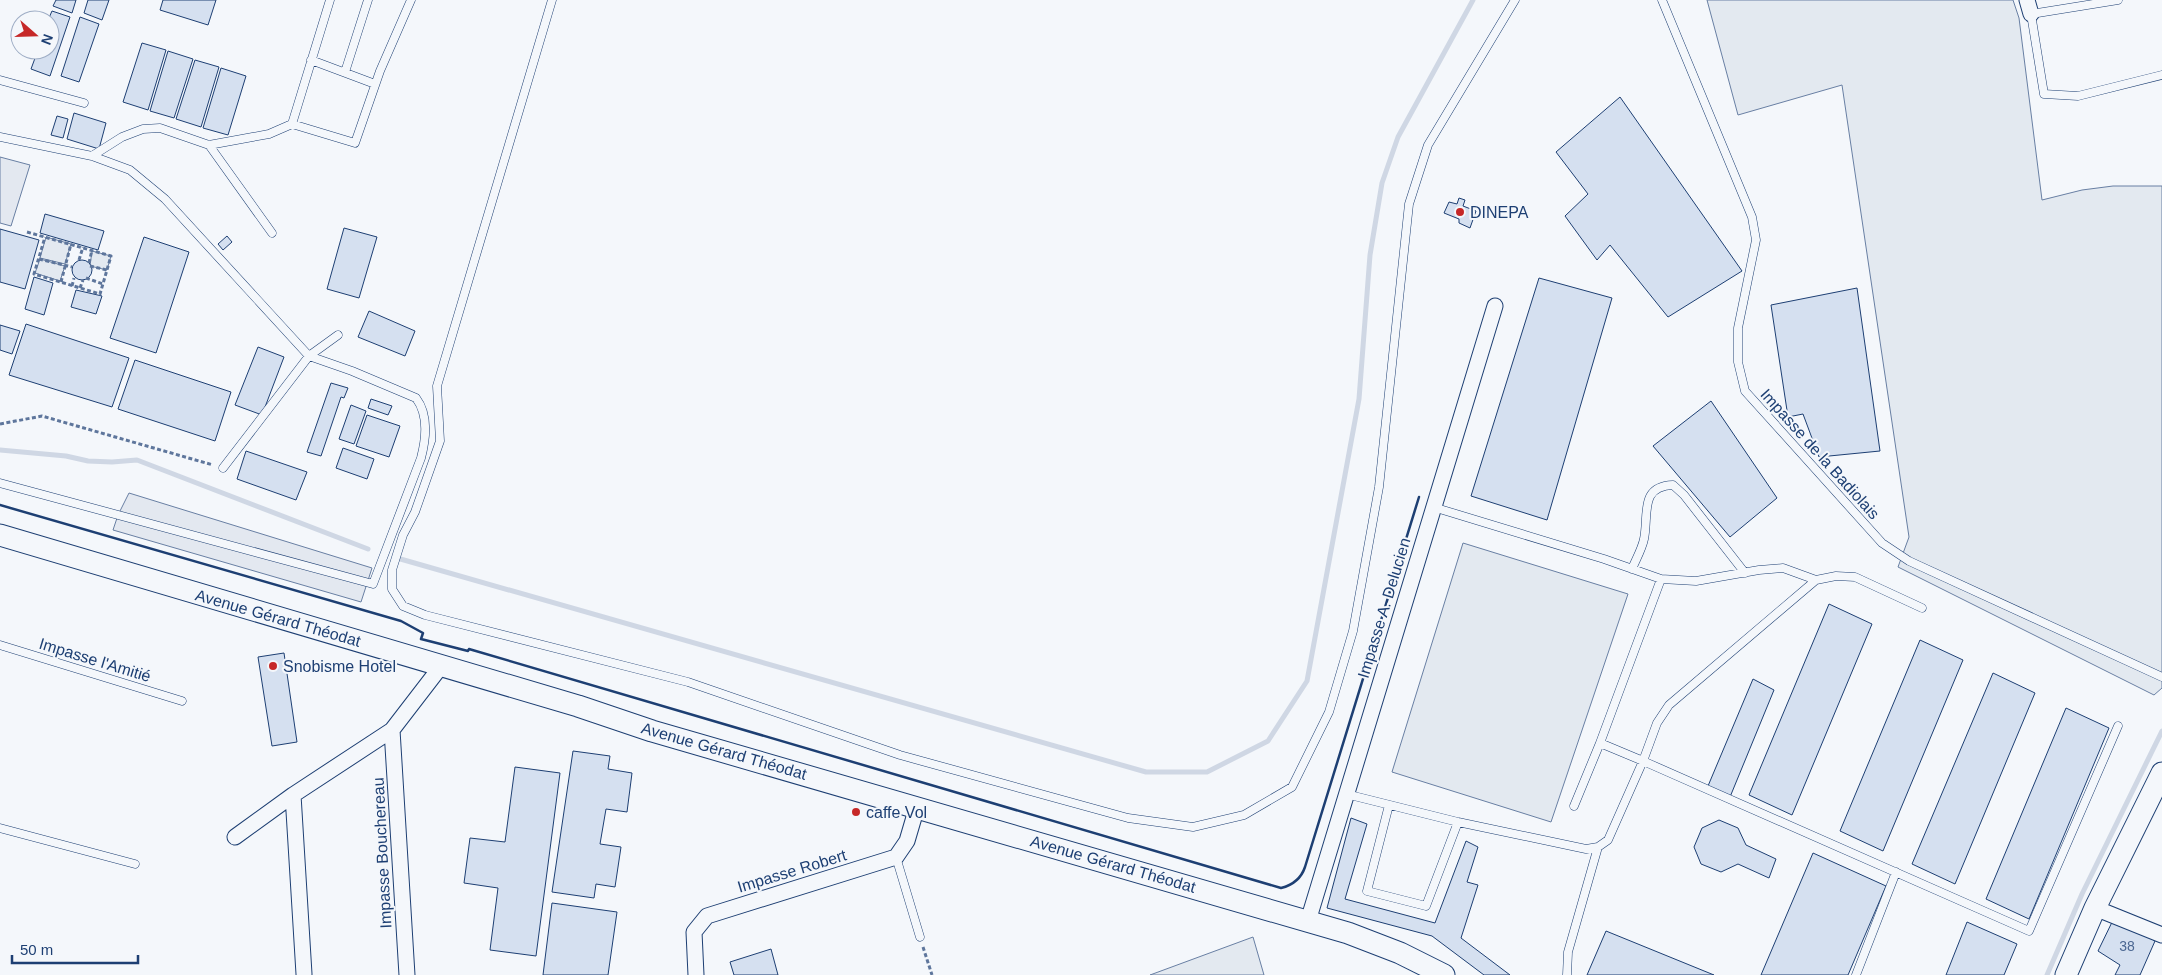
<svg xmlns="http://www.w3.org/2000/svg" width="2162" height="975" font-family="Arial,sans-serif">
  <style>
    .green { fill: #e3e9f0; stroke: #687fa3 }
    .parking { fill: #e3e8f0; stroke: #687fa3 }
    .lines { fill: none; stroke-linecap: round; stroke-linejoin: round }
    .stream { stroke: #cfd7e4; stroke-width: 5 }
    .building { fill: #d5e0f0; stroke: #1d3f73 }
    .lane-casing { stroke: #1d3f73; stroke-width: 9 }
    .street-casing { stroke: #1d3f73; stroke-width: 17 }
    .secondary-casing { stroke: #1d3f73; stroke-width: 23 }
    .path { stroke: #5e769c; stroke-width: 3; stroke-dasharray: 4 2.5; stroke-linecap: butt }
    .lane { stroke: #f4f7fb; stroke-width: 8 }
    .street { stroke: #f4f7fb; stroke-width: 15 }
    .secondary { stroke: #f4f7fb; stroke-width: 21 }
    .wall { stroke: #1d3f73; stroke-width: 2.5 }
    .poi-dot { fill: #c62828; stroke: #f4f7fb; stroke-width: 2 }
    .labels { text-anchor: middle; dominant-baseline: central; stroke-width: 4; stroke-linejoin: round; paint-order: stroke }
    .number-label { font-size: 14px; fill: #4b6792 }
    .poi-label { font-size: 16px; fill: #1d3f73; stroke: #f4f7fb; text-anchor: start }
    .street-label { font-size: 16px; fill: #1d3f73; stroke: #f4f7fb }
  </style>
  <rect width="100%" height="100%" fill="#f4f7fb"/>
  <path class="green" d="M1707,0H2013L2019,18L2042,200L2082,190L2113,186H2162V688L2154,695L1898,567L1909,537L1842,85L1738,115Z
    M46,237L71,244L65,264L40,258Z
    M92,251L111,256L107,270L90,266Z
    M40,259L65,266L60,281L35,273Z
    M1463,543L1628,594L1551,822L1392,772Z
    M1253,937L1264,975H1150Z"/>
  <path class="parking" d="M0,157L30,165L11,226L0,223Z
    M129,493L372,568L361,602L113,530L118,515Z"/>
  <g class="lines">
    <path class="stream" d="M0,450L66,456L88,461L112,462L137,460L368,549
      M397,558L1146,772H1207L1268,741L1307,681L1359,399L1370,255L1382,183L1398,137L1473,0
      M2047,975L2082,894L2162,731"/>
  </g>
  <path class="building" d="M56,0H76L72,13L53,6Z
    M88,0H109L102,20L84,13Z
    M163,0H216L208,25L160,10Z
    M52,11L70,17L50,76L31,69L38,50H50V20H48Z
    M80,17L99,24L79,82L61,76Z
    M18,32L20,33V44L15,42Z
    M142,43L166,50L148,110L123,102Z
    M168,51L193,59L174,118L150,111Z
    M195,60L219,67L201,127L176,119Z
    M221,68L246,76L228,135L203,128Z
    M1620,97L1742,271L1668,317L1610,245L1597,260L1565,216L1588,194L1556,152Z
    M74,113L106,123L99,149L67,139Z
    M57,116L68,119L63,138L51,135Z
    M1459,198L1465,200L1463,206L1476,211L1470,228L1459,223V219L1444,213L1449,202L1457,204Z
    M45,214L104,231L98,250L40,233Z
    M344,228L377,237L359,298L327,289Z
    M0,229L39,240L25,289L0,282Z
    M227,236L232,242L223,250L218,244Z
    M144,237L189,252L156,353L110,338Z
    M72 270a10 10 0 1 1 20 0a10 10 0 1 1-20 0Z
    M34,277L53,283L44,315L25,309Z
    M1539,278L1612,298L1547,520L1471,496Z
    M1857,288L1880,451L1819,457L1803,414L1788,417L1771,305Z
    M76,290L102,296L96,314L71,307Z
    M369,311L415,331L405,356L358,337Z
    M26,324L129,358L112,407L9,375Z
    M0,325L20,331L12,354L0,350Z
    M258,347L284,357L262,415L235,405Z
    M135,360L231,392L215,441L118,409Z
    M331,383L348,388L344,398L341,397L321,456L307,452Z
    M371,399L392,406L388,415L368,408Z
    M1711,401L1777,498L1730,537L1653,446Z
    M351,405L366,411L354,444L339,439Z
    M367,415L400,426L389,457L356,446Z
    M343,448L374,459L367,479L336,468Z
    M246,451L307,472L296,500L237,479Z
    M1829,604L1872,624L1792,815L1749,795Z
    M1920,640L1963,660L1883,851L1840,831Z
    M284,653L297,742L272,746L258,657Z
    M1993,673L2035,693L1955,884L1912,864Z
    M1753,679L1774,690L1730,797L1708,786Z
    M2066,708L2109,728L2029,919L1986,899Z
    M573,751L610,756L608,769L632,773L627,812L606,809L600,844L621,847L615,887L596,884L594,898L552,892Z
    M515,767L560,773L536,956L490,950L498,888L464,883L470,838L505,842Z
    M1351,818L1367,824L1345,899L1435,923L1466,841L1478,847L1467,882L1478,885L1461,938L1510,975H1484L1432,936L1327,908Z
    M1719,820L1738,828L1746,845L1776,859L1769,878L1738,864L1721,872L1701,864L1694,847L1702,828Z
    M1813,853L1886,886L1848,975H1761Z
    M552,903L617,912L608,975H543Z
    M2115,916L2155,941L2140,975H2115L2120,965L2098,951Z
    M1967,922L2017,944L2004,975H1946Z
    M1606,931L1714,975H1587Z
    M771,949L778,975H734L730,962Z"/>
  <g class="lines">
    <g class="lane-casing">
      <path id="lane" d="M552,0L437,386L440,441L415,512L403,535L392,570V589L403,606L425,615L688,682L900,755L1128,818L1193,827L1244,815L1292,787L1329,712L1353,631L1379,487L1409,204L1428,145L1515,0
        M1662,0L1752,217L1756,240L1738,328V362L1745,391L1882,543L1909,561L2162,677
        M2118,0L2031,14L2044,94L2078,96L2162,75
        M311,60L375,84
        M345,72L368,0
        M0,80L84,103
        M292,124L330,0
        M0,137L92,156L130,170L165,199L309,356L352,371L416,398C429,415 426,439 421,458L373,584L0,483
        M209,145L272,233
        M92,156L122,137L143,129L160,128L209,145L269,134L292,124L355,143L380,71L411,0
        M223,468L309,356L338,335
        M1433,507L1604,559L1661,579L1696,581L1759,570L1783,568L1816,580
        M1632,569C1636,559 1642,549 1644,539C1649,515 1639,486 1673,485L1684,495L1745,573
        M1661,579L1600,743L1643,761L1657,723L1669,705L1816,580L1836,576L1855,577L1922,608
        M0,645L182,701
        M1346,794L1458,822L1586,849L1598,847L1608,840L1643,761L2029,931L2118,726
        M1389,805L1367,891L1426,906L1458,822
        M1574,806L1600,743
        M0,828L135,864
        M896,857L920,937
        M1567,975L1568,952L1598,847
        M1856,975L1896,872"/>
    </g>
    <g class="street-casing">
      <path id="street" d="M2027,0L2031,14
        M392,730L407,975
        M293,795L304,974
        M235,837L293,795L392,730L442,665
        M2095,908L2162,935
        M1308,921L1495,306
        M696,975L694,932L707,916L896,857L907,841L917,807"/>
    </g>
    <g class="secondary-casing">
      <path id="secondary" d="M0,535L578,706L652,731L1348,933L1400,953L1444,975
        M2066,975L2095,908L2162,773"/>
    </g>
    <path class="path" d="M27,232L111,256L100,294L34,274L45,237
      M39,259L72,267
      M79,260L83,247
      M89,263L92,250
      M90,266L107,270
      M86,278L103,284
      M61,282L71,244
      M72,286L74,278
      M80,288L83,280
      M0,424L42,416L213,465
      M923,947L932,975"/>
    <use href="#lane" class="lane"/>
    <use href="#street" class="street"/>
    <use href="#secondary" class="secondary"/>
    <path class="wall" d="M0,505L401,621L423,633L421,639L468,651L469,649L1281,888C1293,885 1301,879 1305,867L1419,497"/>
  </g>
  <g class="poi-dot">
    <circle cx="1460" cy="212" r="5"/>
    <circle cx="273" cy="666" r="5"/>
    <circle cx="856" cy="812" r="5"/>
  </g>
  <g class="labels">
    <g class="number-label">
      <text x="2127" y="946">38</text>
    </g>
    <g class="poi-label">
      <text x="1470" y="212">DINEPA</text>
      <text x="283" y="666">Snobisme Hotel</text>
      <text x="866" y="812">caffe Vol</text>
    </g>
    <g class="street-label">
      <text transform="translate(1820 454) rotate(48)">Impasse de la Badiolais</text>
      <text transform="translate(1384 608) rotate(-73)">Impasse A. Delucien</text>
      <text transform="translate(278 618) rotate(16)">Avenue Gérard Théodat</text>
      <text transform="translate(95 660) rotate(17)">Impasse l'Amitié</text>
      <text transform="translate(724 751) rotate(16)">Avenue Gérard Théodat</text>
      <text transform="translate(382 853) rotate(-93)">Impasse Bouchereau</text>
      <text transform="translate(1113 864) rotate(16)">Avenue Gérard Théodat</text>
      <text transform="translate(792 871) rotate(-17)">Impasse Robert</text>
    </g>
  </g>
  <g transform="translate(35 35) rotate(110)"><circle r="24" fill="#f4f7fb" stroke="#9eadc5"/>
  <path d="M0-4L9 19L0 12L-9 19Z" fill="#c62828"/>
  <text y="-8" font-size="14" font-weight="bold" text-anchor="middle" fill="#1d3f73">N</text>
  </g>
  <path d="M12 955v8h126v-8" fill="none" stroke="#1d3f73" stroke-width="2.5"/>
  <text x="20" y="955" font-size="15" fill="#1d3f73" stroke="#f4f7fb" stroke-width="4" paint-order="stroke">50 m</text>
</svg>
